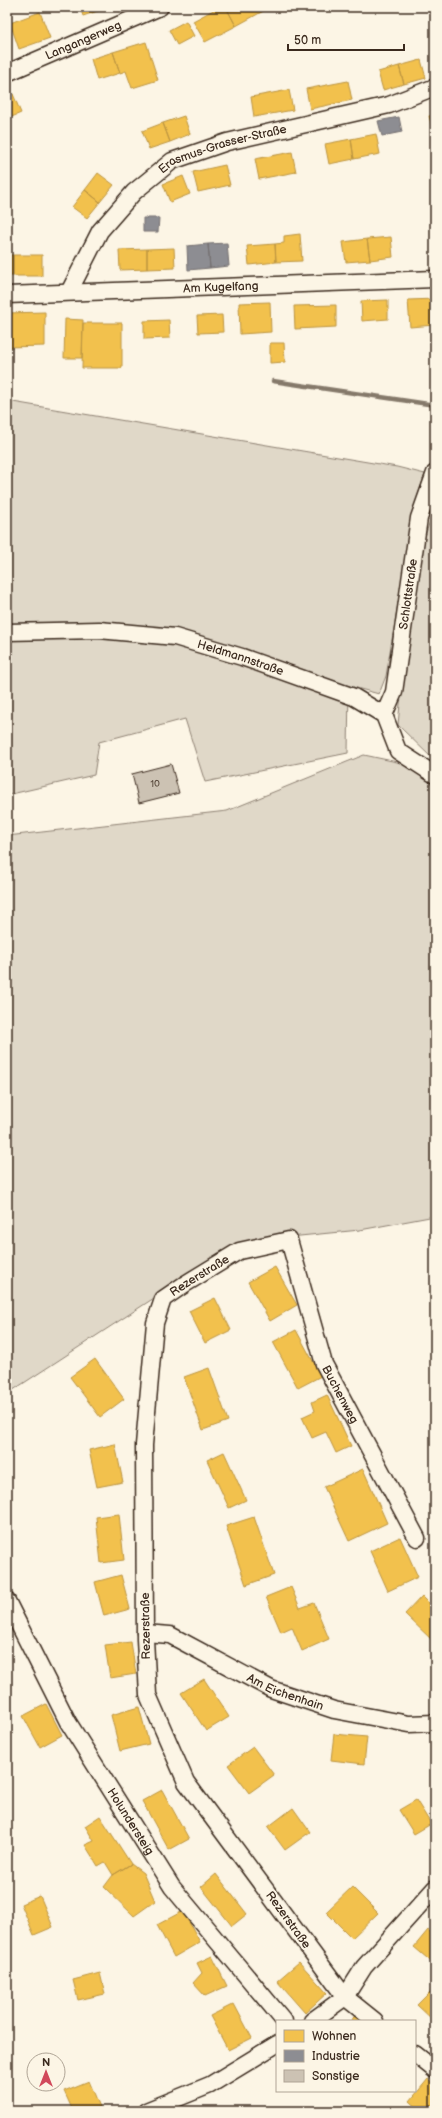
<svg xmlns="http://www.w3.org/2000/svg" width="442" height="2118" font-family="'Balsamiq Sans',sans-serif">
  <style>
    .green { fill: #e0d8c8; stroke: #8e8173 }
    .homes { fill: #f2c14e; stroke: #bb9440 }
    .industry { fill: #8d8d92; stroke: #746f6f }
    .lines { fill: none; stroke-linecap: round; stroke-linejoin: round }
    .stream { stroke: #85796b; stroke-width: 4.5 }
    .building { fill: #ccc2b3; stroke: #3b2a1e }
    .street-casing { stroke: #3b2a1e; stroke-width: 19 }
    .street { stroke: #fcf5e5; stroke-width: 16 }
    .labels { text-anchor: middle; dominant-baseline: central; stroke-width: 4; stroke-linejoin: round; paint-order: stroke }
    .number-label { font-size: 10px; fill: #5f5043 }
    .street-label { font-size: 12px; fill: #3b2a1e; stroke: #fcf5e5 }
  </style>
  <rect width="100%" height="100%" fill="#fcf5e5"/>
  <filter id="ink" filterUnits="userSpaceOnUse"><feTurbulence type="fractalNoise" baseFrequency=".025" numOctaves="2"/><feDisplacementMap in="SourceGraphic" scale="8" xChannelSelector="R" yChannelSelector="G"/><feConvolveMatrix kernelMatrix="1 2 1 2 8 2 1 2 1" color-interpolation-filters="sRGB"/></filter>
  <g filter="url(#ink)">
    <path class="green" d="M7,401L397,467L425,474L414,507L386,676L379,694L349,686L348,753L205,782L185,719L99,742L94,775L7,795Z
      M435,505V761L398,725L412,577Z
      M364,755L435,770V1216L360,1230L240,1242L7,1394V836L227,811Z"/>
    <path class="homes" d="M80,7H109L83,16Z
      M219,7H226L236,26L205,42L193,21Z
      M226,7H266L267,9L236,26Z
      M40,12L50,38L19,49L10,23Z
      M186,21L194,36L177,45L169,30Z
      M146,42L158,80L132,88L126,71L120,73L113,52Z
      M113,52L120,73L97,80L91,59Z
      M421,60L426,78L404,84L399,66Z
      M399,66L404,84L383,90L378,72Z
      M348,81L352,100L310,109L306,89Z
      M289,90L293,110L254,117L251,97Z
      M13,94L21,113L7,119V97Z
      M435,115V134H434L429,116Z
      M184,116L190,134L170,142L163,123Z
      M163,123L170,142L149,149L142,131Z
      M376,134L380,154L354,159L351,139Z
      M351,139L354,159L329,164L325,144Z
      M292,152L296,172L259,179L255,159Z
      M225,165L230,185L198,192L193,172Z
      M98,173L114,185L100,202L85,190Z
      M183,176L190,194L170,202L163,184Z
      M85,190L100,202L87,218L72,207Z
      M300,234L302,261L276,262L275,244L284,243V236Z
      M391,237L393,257L370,260L367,239Z
      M367,239L370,260L346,262L343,242Z
      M275,244L276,262L249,265L247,246Z
      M174,248L175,268L147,269V249Z
      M147,249V269L120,270L119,250Z
      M7,255H13V276H7Z
      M13,255H42V276H13Z
      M435,299V325L410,327L408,300Z
      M388,300V319L362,321L361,301Z
      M270,302L271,332L240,334L239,303Z
      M336,305V327L295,329L294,306Z
      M45,312V346L7,347V313Z
      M222,315L223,332L198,333L197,316Z
      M65,319L83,320L82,358H64Z
      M169,320L170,338L144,339V321Z
      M83,323H122V368H82Z
      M270,343H284L285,362L270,363Z
      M275,1267L297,1305L270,1321L248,1282Z
      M215,1298L231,1330L205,1343L189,1311Z
      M296,1330L321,1376L298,1388L273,1342Z
      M95,1359L124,1399L100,1417L70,1377Z
      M209,1368L228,1421L203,1430L184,1377Z
      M327,1395L351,1446L336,1453L326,1432L312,1438L302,1417L315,1411L312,1402Z
      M115,1444L123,1482L97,1487L89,1450Z
      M224,1452L246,1500L229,1508L207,1460Z
      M363,1469L387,1523L349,1541L324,1487Z
      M119,1514L124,1560L101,1563L96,1517Z
      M254,1517L274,1575L246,1585L226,1526Z
      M400,1537L418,1577L388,1591L370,1551Z
      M121,1575L130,1609L104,1616L95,1582Z
      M291,1587L300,1608L314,1603L329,1639L302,1651L292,1627L281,1632L266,1597Z
      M422,1596L435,1609V1643L405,1614Z
      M131,1642L136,1674L110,1678L105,1645Z
      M204,1679L229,1717L206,1731L181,1693Z
      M46,1704L62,1735L40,1747L23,1716Z
      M139,1707L149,1744L120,1751L111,1715Z
      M334,1734L367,1737L364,1764L331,1760Z
      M253,1747L274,1775L249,1793L228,1765Z
      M162,1790L189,1839L169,1850L142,1801Z
      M416,1800L431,1824L414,1834L399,1810Z
      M293,1808L310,1832L285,1850L268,1827Z
      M100,1816L131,1864L113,1875L105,1862L98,1866L85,1845L94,1841L85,1826Z
      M131,1864L143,1873L155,1901L134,1916L104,1887L113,1875Z
      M216,1874L247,1914L232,1926L201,1887Z
      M352,1887L378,1913L352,1938L326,1912Z
      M40,1896L53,1927L34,1935L21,1904Z
      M183,1911L200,1942L174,1957L157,1925Z
      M428,1930L435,1936L434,1964L414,1947Z
      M212,1956L227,1986L205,1996L193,1983L202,1973L197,1963Z
      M299,1962L327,1993L305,2013L277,1981Z
      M100,1973L105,1994L78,2000L73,1980Z
      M435,1987V2020L434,2021L417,2005Z
      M234,2004L252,2038L228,2050L210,2016Z
      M356,2014L365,2021H351Z
      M428,2079L435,2085V2111H421L410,2101Z
      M89,2081L100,2107L91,2111H73L64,2091Z"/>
    <path class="industry" d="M399,117L402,132L382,136L378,121Z
      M143,218H159L158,232H143Z
      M227,243L229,266L210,268L208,244Z
      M208,244L210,268L188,270L187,246Z"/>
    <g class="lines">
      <path class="stream" d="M273,381L435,405"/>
    </g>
    <path class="building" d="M171,764L179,793L139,803L132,774Z"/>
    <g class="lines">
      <g class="street-casing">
        <g id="street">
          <path id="s1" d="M7,73L160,7"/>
          <path id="s2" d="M69,292L100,231L134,192L172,161L227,142L389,105L435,87"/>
          <path id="s3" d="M7,295L435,279"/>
          <path id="s4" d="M7,632L99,630L175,637L242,657L354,697L384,715L398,751L435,775"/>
          <path id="s5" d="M384,715L394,692L419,518L435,473"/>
          <path id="s6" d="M7,1601L68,1722L172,1887L284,2021"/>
          <path id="s7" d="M145,1633L170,1635L271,1689L334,1710L409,1724L435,1723"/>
          <path d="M312,2021L345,1997L364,1967L435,1888"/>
          <path id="s8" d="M375,2021L345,1997L186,1782L148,1695L145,1639L144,1445L155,1323L163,1299L185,1284L239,1251L289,1240L324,1364L417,1538"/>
          <path d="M415,2054L435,2070"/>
          <path d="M146,2111L210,2085L277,2044"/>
        </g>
      </g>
      <use href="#street" class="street"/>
    </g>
  </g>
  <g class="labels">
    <g class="number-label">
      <text x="155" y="784">10</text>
    </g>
    <g class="street-label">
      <text stroke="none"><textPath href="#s1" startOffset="83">Langangerweg</textPath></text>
      <text stroke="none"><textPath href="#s2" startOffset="221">Erasmus-Grasser-Straße</textPath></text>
      <text stroke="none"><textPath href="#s3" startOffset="214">Am Kugelfang</textPath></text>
      <text stroke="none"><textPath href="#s5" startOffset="124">Schlottstraße</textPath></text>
      <text stroke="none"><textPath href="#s4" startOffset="237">Heldmannstraße</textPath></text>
      <text stroke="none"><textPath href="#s8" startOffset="842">Rezerstraße</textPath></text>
      <text stroke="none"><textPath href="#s8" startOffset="1103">Buchenweg</textPath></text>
      <text transform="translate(146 1626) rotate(-91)">Rezerstraße</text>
      <text stroke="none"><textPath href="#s7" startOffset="154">Am Eichenhain</textPath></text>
      <text stroke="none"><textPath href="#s6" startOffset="253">Holundersteig</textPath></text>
      <text transform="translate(288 1920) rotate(54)">Rezerstraße</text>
    </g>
  </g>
  <rect width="442" height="2118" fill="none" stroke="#fcf5e5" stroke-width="24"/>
  <rect x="12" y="12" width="418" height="2094" fill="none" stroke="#3b2a1e" stroke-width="1.5" filter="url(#ink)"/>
  <rect x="276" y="2020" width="140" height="72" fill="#fcf5e5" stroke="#afa495"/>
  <rect x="284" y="2030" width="20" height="12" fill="#f2c14e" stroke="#afa495"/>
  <text x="312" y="2040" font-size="12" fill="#3b2a1e">Wohnen</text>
  <rect x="284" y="2050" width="20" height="12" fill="#8d8d92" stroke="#afa495"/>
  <text x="312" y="2060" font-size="12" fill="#3b2a1e">Industrie</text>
  <rect x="284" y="2070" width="20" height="12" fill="#ccc2b3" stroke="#afa495"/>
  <text x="312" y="2080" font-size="12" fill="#3b2a1e">Sonstige</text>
  <g transform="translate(46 2072)"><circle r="19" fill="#fcf5e5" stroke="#afa495"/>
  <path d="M0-3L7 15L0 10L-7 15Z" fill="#d1495b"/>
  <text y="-6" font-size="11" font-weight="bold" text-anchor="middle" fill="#3b2a1e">N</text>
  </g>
  <path d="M288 44v6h116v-6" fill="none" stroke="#3b2a1e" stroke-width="2"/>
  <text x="294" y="44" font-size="12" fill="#3b2a1e" stroke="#fcf5e5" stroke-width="3" paint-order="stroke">50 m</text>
</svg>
